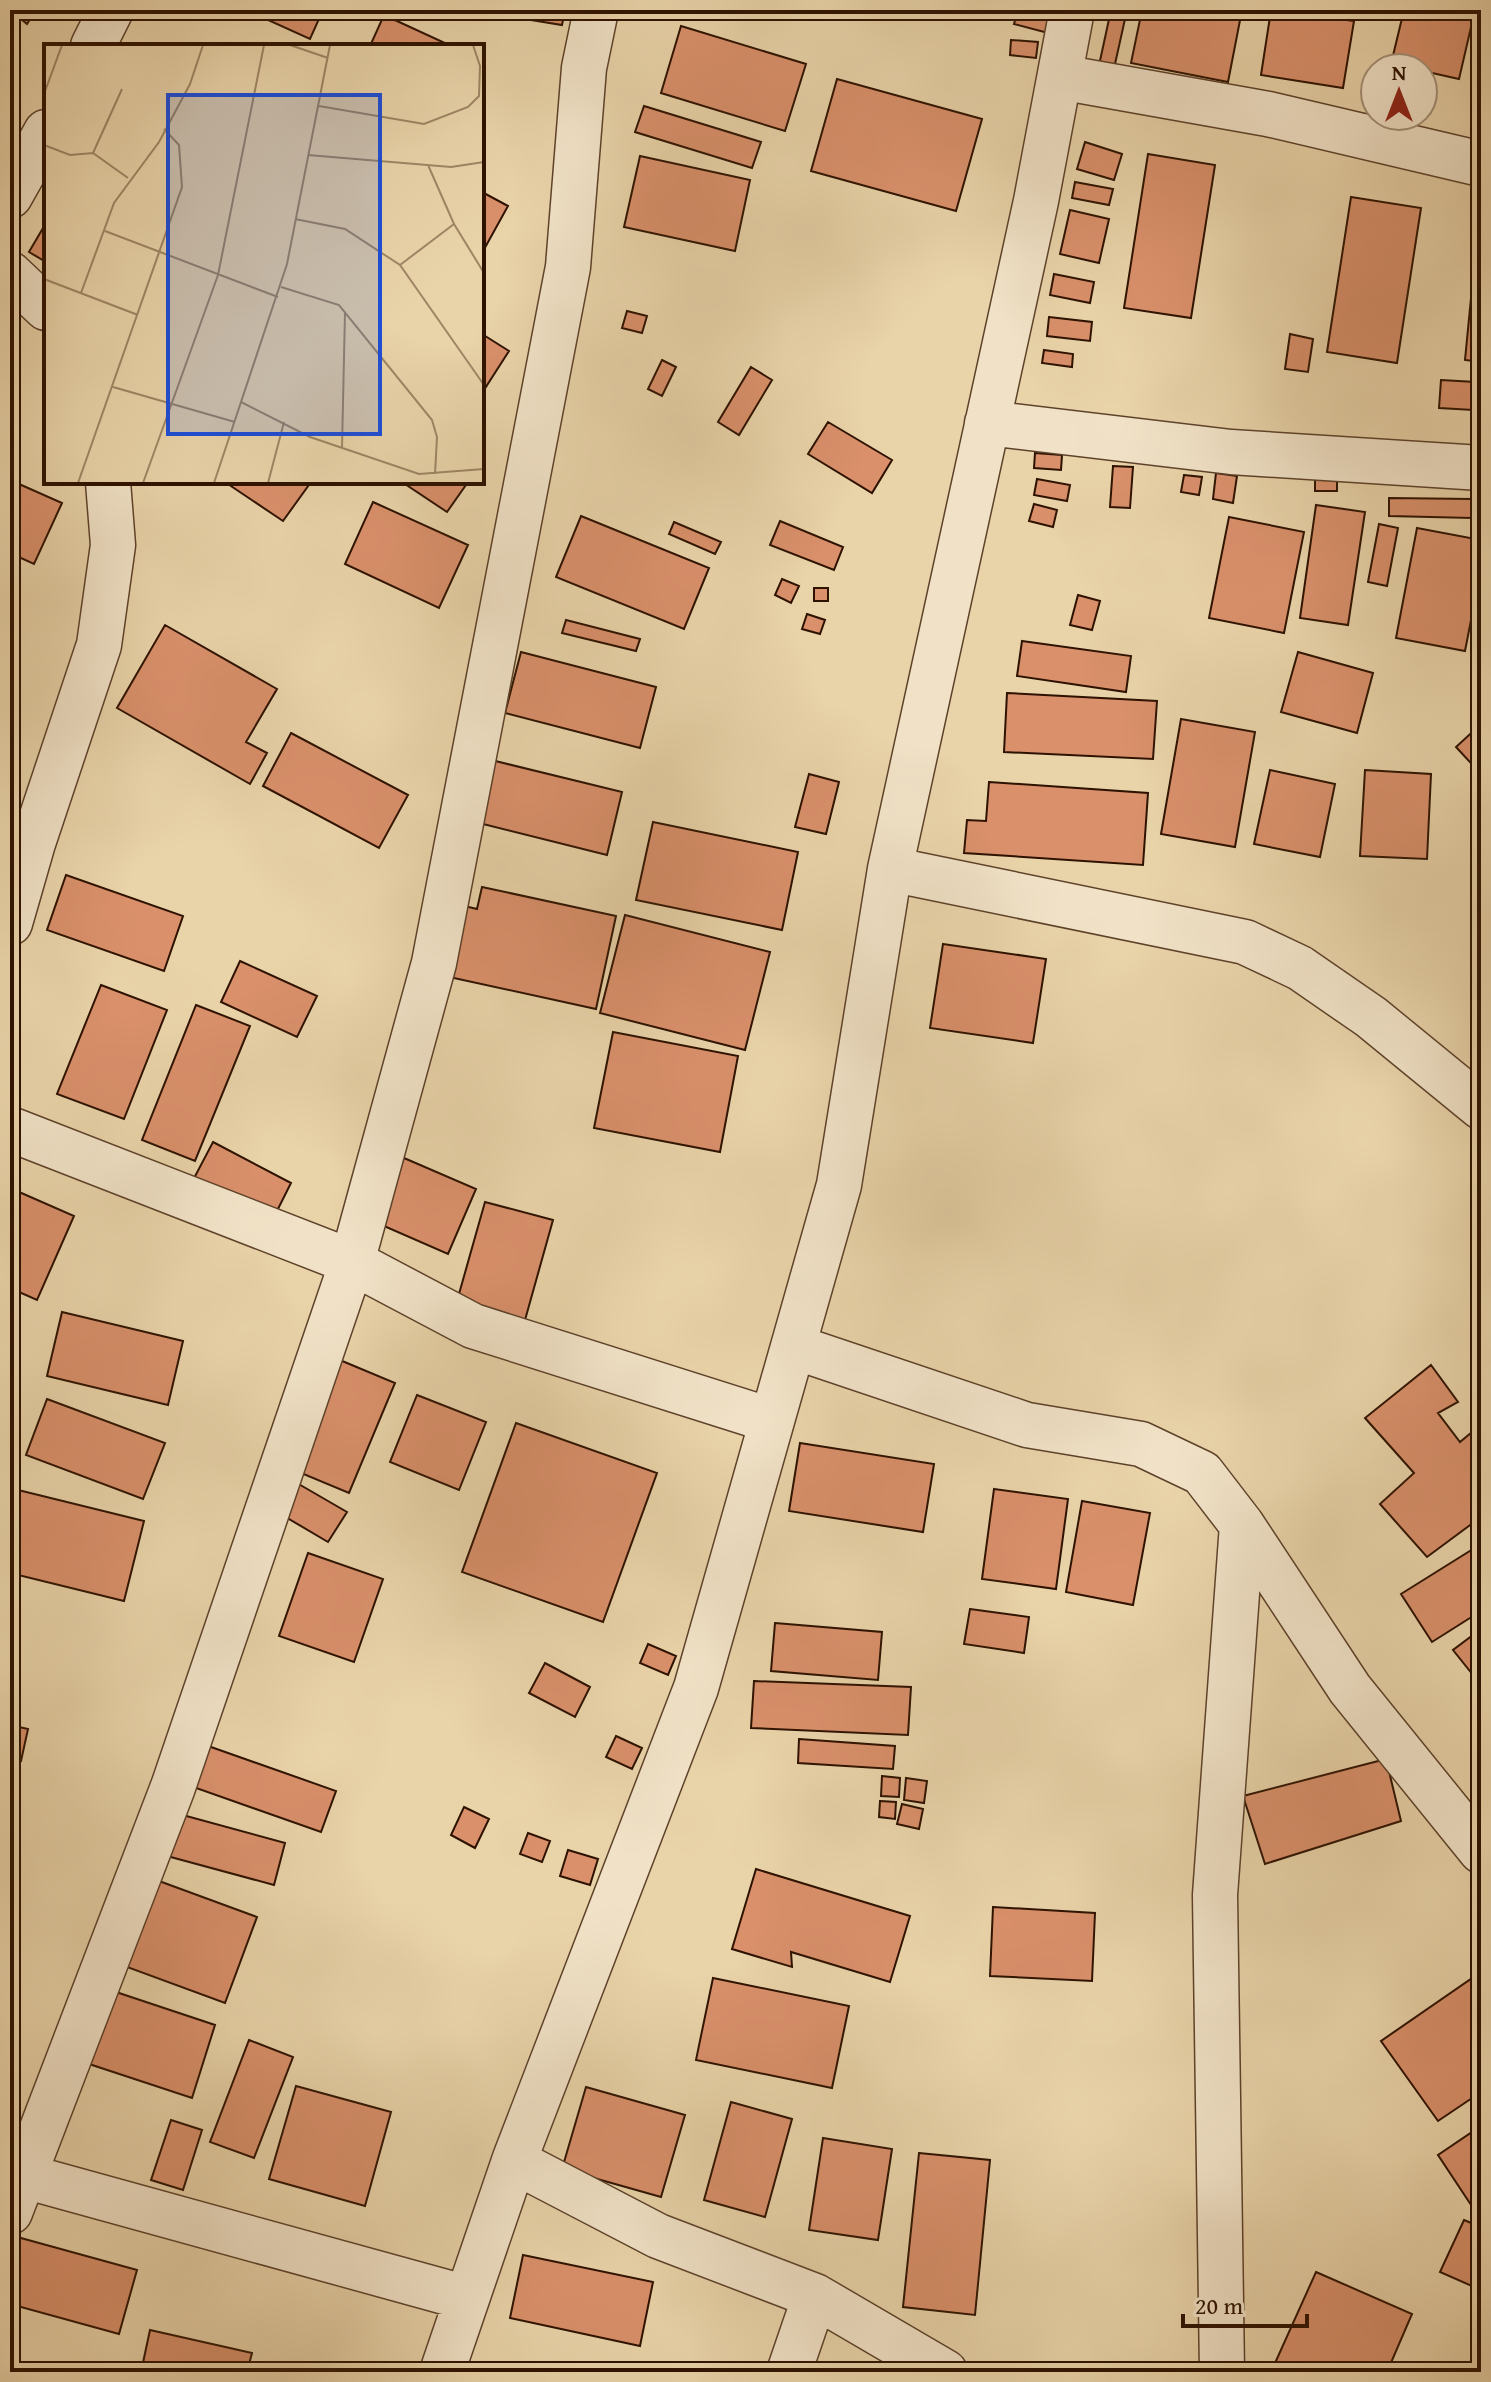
<svg xmlns="http://www.w3.org/2000/svg" width="1491" height="2382" font-family="'Gentium Book Plus',serif">
  <style>
    .building { fill: #d9906b; stroke: #2e1200; stroke-width: 2 }
    .lines { fill: none; stroke-linecap: round; stroke-linejoin: round }
    .minor-casing { stroke: #5d422a; stroke-width: 47 }
    .minor { stroke: #f1e2c7; stroke-width: 44 }
    .inset-road { fill: none; stroke: #9e8665; stroke-width: 2 }
    .view { fill: #1d4ed8; fill-opacity: 0.15; stroke: #1d4ed8; stroke-width: 4 }
    .inset-edge { fill: none; stroke: #2e1200; stroke-width: 4 }
  </style>
  <rect width="100%" height="100%" fill="#e9d3a9"/>
  <filter id="stains"><feTurbulence type="fractalNoise" baseFrequency=".0025" numOctaves="4"/><feColorMatrix values="0 0 0 0 .2 0 0 0 0 .09 0 0 0 0 .02 0 0 0 .5 -.17"/></filter>
  <radialGradient id="worn" r=".72"><stop offset=".6" stop-color="#630" stop-opacity="0"/><stop offset="1" stop-color="#630" stop-opacity=".3"/></radialGradient>
  <path class="building" d="M10,10H36L27,24Z
    M246,10H323L310,39Z
    M469,10H565L562,25Z
    M1018,10L1057,17L1052,34L1014,24Z
    M1111,10H1127L1113,73L1098,70Z
    M1142,10H1242L1228,82L1131,63Z
    M1271,10L1354,21L1343,88L1261,75Z
    M1404,10H1475L1459,79L1423,71V68L1391,64Z
    M384,15L447,44L446,46H370Z
    M681,26L806,64L785,131L661,93Z
    M1011,40L1038,42L1036,58L1010,55Z
    M837,79L982,119L956,211L811,171Z
    M644,106L761,142L752,168L635,132Z
    M1085,142L1122,154L1114,180L1077,169Z
    M1148,154L1215,165L1191,318L1124,308Z
    M640,156L750,180L735,251L624,227Z
    M1075,182L1113,189L1109,205L1072,198Z
    M482,192L508,206L482,253Z
    M1351,197L1421,208L1397,363L1327,352Z
    M1480,205H1481V362L1465,360Z
    M1070,210L1109,219L1099,263L1060,254Z
    M46,223V262L29,252Z
    M1054,274L1094,282L1090,303L1050,295Z
    M627,311L647,316L642,333L622,328Z
    M1049,317L1092,322L1090,341L1047,336Z
    M482,334L509,351L482,393Z
    M1290,334L1313,339L1308,372L1285,369Z
    M1044,350L1073,354L1072,367L1042,363Z
    M662,360L676,367L662,396L648,389Z
    M751,367L772,380L739,435L718,422Z
    M1441,380L1475,382L1473,410L1439,408Z
    M828,422L892,460L872,493L808,454Z
    M1035,453L1062,455L1061,470L1034,468Z
    M1113,466L1133,467L1130,508L1110,507Z
    M1315,469H1337V491H1315Z
    M1216,473L1237,476L1233,503L1213,499Z
    M1184,475L1202,477L1199,495L1181,492Z
    M1037,479L1070,485L1067,501L1034,495Z
    M10,480L62,503L34,564L10,553Z
    M225,482H311L283,521Z
    M402,482H468L447,512Z
    M1389,498L1472,499V518L1389,516Z
    M373,502L468,545L439,608L345,564Z
    M1034,504L1057,510L1053,527L1029,521Z
    M1316,505L1365,512L1348,625L1300,618Z
    M581,516L709,568L684,629L556,577Z
    M1229,517L1304,532L1284,633L1209,618Z
    M780,521L843,547L834,570L770,545Z
    M674,522L721,542L715,554L669,534Z
    M1379,524L1398,528L1387,586L1368,582Z
    M1417,528L1481,540V569L1465,651L1396,638Z
    M782,579L799,586L791,603L775,595Z
    M814,588H828V601H814Z
    M1078,595L1100,601L1092,630L1070,625Z
    M807,614L825,620L820,634L802,629Z
    M566,620L640,639L636,651L562,633Z
    M165,625L277,689L246,742L267,753L250,784L117,708Z
    M1022,641L1131,656L1126,692L1017,676Z
    M521,652L656,687L640,748L505,713Z
    M1298,652L1373,673L1357,733L1281,712Z
    M1007,693L1157,701L1153,759L1004,752Z
    M1181,719L1255,732L1235,847L1161,834Z
    M1481,724V774L1456,747Z
    M291,733L408,795L379,848L263,786Z
    M483,758L622,792L607,855L467,820Z
    M1270,770L1335,784L1320,857L1254,844Z
    M1365,770L1431,774L1427,859L1360,856Z
    M809,774L839,782L826,834L795,827Z
    M989,782L1148,793L1143,865L964,853L967,820L986,821Z
    M653,822L798,852L782,930L636,900Z
    M66,875L183,916L164,971L47,930Z
    M482,887L616,916L596,1009L440,975L456,904L477,909Z
    M625,915L770,952L745,1050L600,1013Z
    M943,944L1046,959L1033,1043L930,1028Z
    M240,961L317,996L297,1037L221,1002Z
    M101,985L167,1010L124,1119L57,1094Z
    M196,1005L250,1026L195,1161L142,1140Z
    M613,1032L738,1056L720,1152L594,1128Z
    M213,1142L291,1183L271,1223L192,1182Z
    M404,1158L476,1189L448,1254L377,1223Z
    M10,1188L74,1216L37,1300L10,1288Z
    M485,1202L553,1220L525,1320L457,1301Z
    M62,1312L183,1341L168,1405L47,1376Z
    M335,1358L395,1383L349,1493L289,1468Z
    M1431,1365L1458,1402L1438,1413L1460,1442L1478,1427L1481,1432V1517L1427,1557L1380,1504L1414,1473L1365,1418Z
    M417,1395L486,1422L459,1490L390,1462Z
    M47,1399L165,1443L143,1499L26,1455Z
    M516,1423L657,1473L603,1622L462,1572Z
    M800,1443L934,1464L923,1532L789,1511Z
    M290,1479L347,1512L328,1542L272,1509Z
    M10,1488L144,1521L124,1601L10,1573Z
    M994,1489L1068,1499L1056,1589L982,1579Z
    M1082,1501L1150,1513L1133,1605L1066,1592Z
    M1481,1544V1611L1432,1642L1401,1594Z
    M308,1553L383,1579L354,1662L279,1636Z
    M970,1609L1029,1617L1024,1653L964,1644Z
    M775,1623L882,1632L878,1680L771,1671Z
    M1481,1629V1685L1453,1650Z
    M648,1644L676,1656L668,1675L640,1663Z
    M545,1663L590,1687L575,1717L529,1693Z
    M754,1681L911,1687L908,1735L751,1728Z
    M10,1725L28,1729L21,1761L10,1758Z
    M616,1736L642,1748L632,1769L606,1757Z
    M799,1739L895,1746L893,1769L798,1763Z
    M194,1741L336,1791L321,1832L179,1782Z
    M1386,1759L1401,1821L1265,1864L1243,1796Z
    M882,1776L900,1778L899,1797L881,1796Z
    M906,1778L927,1781L924,1803L904,1800Z
    M880,1801L896,1802L895,1819L879,1817Z
    M902,1804L923,1809L919,1829L897,1824Z
    M464,1807L489,1819L475,1848L451,1835Z
    M179,1814L285,1843L274,1885L167,1856Z
    M528,1833L550,1841L542,1862L520,1854Z
    M568,1850L598,1859L590,1885L560,1876Z
    M756,1869L910,1916L890,1982L791,1952L792,1967L732,1949Z
    M159,1881L257,1917L225,2003L127,1967Z
    M993,1907L1095,1913L1092,1981L990,1976Z
    M1481,1972V2092L1438,2121L1381,2041Z
    M713,1978L849,2006L832,2088L696,2060Z
    M101,1987L215,2025L192,2098L77,2060Z
    M249,2040L293,2057L254,2158L210,2142Z
    M296,2086L391,2112L365,2206L269,2179Z
    M586,2087L685,2115L661,2197L562,2169Z
    M731,2102L792,2119L765,2217L704,2200Z
    M171,2120L202,2130L183,2190L151,2180Z
    M1481,2126V2220L1438,2155Z
    M823,2138L892,2149L878,2240L809,2230Z
    M919,2153L990,2160L975,2315L903,2307Z
    M1464,2220L1481,2227V2290L1440,2272Z
    M10,2235L137,2270L119,2334L10,2304Z
    M523,2255L653,2282L640,2346L510,2318Z
    M1316,2272L1412,2314L1387,2372H1271Z
    M150,2330L252,2353L247,2372H141Z"/>
  <g class="lines">
    <g class="minor-casing">
      <path id="minor" d="M93,46L111,10
        M1060,77L1268,114L1481,164
        M10,196L46,132
        M10,274L46,308
        M987,423L1231,452L1481,468
        M890,869L1245,942L1300,968L1371,1017L1481,1107
        M10,923L33,843L99,645L113,545L108,482
        M10,1129L352,1262L473,1326L770,1420
        M795,1347L1027,1425L1141,1444L1202,1473L1242,1525L1350,1689L1481,1851
        M514,2161L658,2236L815,2296L945,2372
        M10,2172L467,2298
        M10,2212L173,1787L352,1262L434,963L568,267L584,68L596,10
        M442,2372L514,2161L696,1688L839,1185L890,869L1036,201L1072,10
        M789,2372L815,2296
        M1222,2372L1215,1895L1242,1525"/>
    </g>
    <use href="#minor" class="minor"/>
  </g>
  <g transform="translate(44 44)">
    <rect width="440" height="440" fill="#e9d3a9"/>
    <path class="inset-road" d="M246,1L284,14M0,50L18,1M275,62L380,80L424,63L435,52L436,22L429,1M0,101L26,111L49,109L84,134M49,109L78,45M264,111L407,123L440,118M384,121L410,180L440,229M251,175L301,185L356,221L440,341M61,187L234,253M356,221L410,180M0,235L94,271M237,243L295,261L388,376L393,393L391,430M37,249L70,159L115,98L146,40L159,1M69,343L191,378M197,358L266,393L375,430L440,425M298,404L301,268M34,439L138,143L135,101L120,85M99,439L174,231L220,1M170,439L243,220L286,1M224,439L240,378"/>
    <path class="view" d="M124,51H336V390H124Z"/>
    <rect width="440" height="440" class="inset-edge"/>
  </g>
  <rect width="1491" height="2382" fill="none" stroke="#e9d3a9" stroke-width="40"/>
  <rect x="12" y="12" width="1467" height="2358" fill="none" stroke="#2e1200" stroke-width="4"/>
  <rect x="20" y="20" width="1451" height="2342" fill="none" stroke="#2e1200" stroke-width="2"/>
  <g transform="translate(1399 92)"><circle r="38" fill="#f1e2c7" stroke="#a38f77" stroke-width="2"/>
  <path d="M0-6L14 30L0 20L-14 30Z" fill="#8f2418"/>
  <text y="-12" font-size="22" font-weight="bold" text-anchor="middle" fill="#2e1200">N</text>
  </g>
  <path d="M1183 2314v12h124v-12" fill="none" stroke="#2e1200" stroke-width="4"/>
  <text x="1195" y="2314" font-size="24" fill="#2e1200" stroke="#f1e2c7" stroke-width="6" paint-order="stroke">20 m</text>
  <rect width="100%" height="100%" filter="url(#stains)"/>
  <rect width="100%" height="100%" fill="url(#worn)"/>
</svg>
